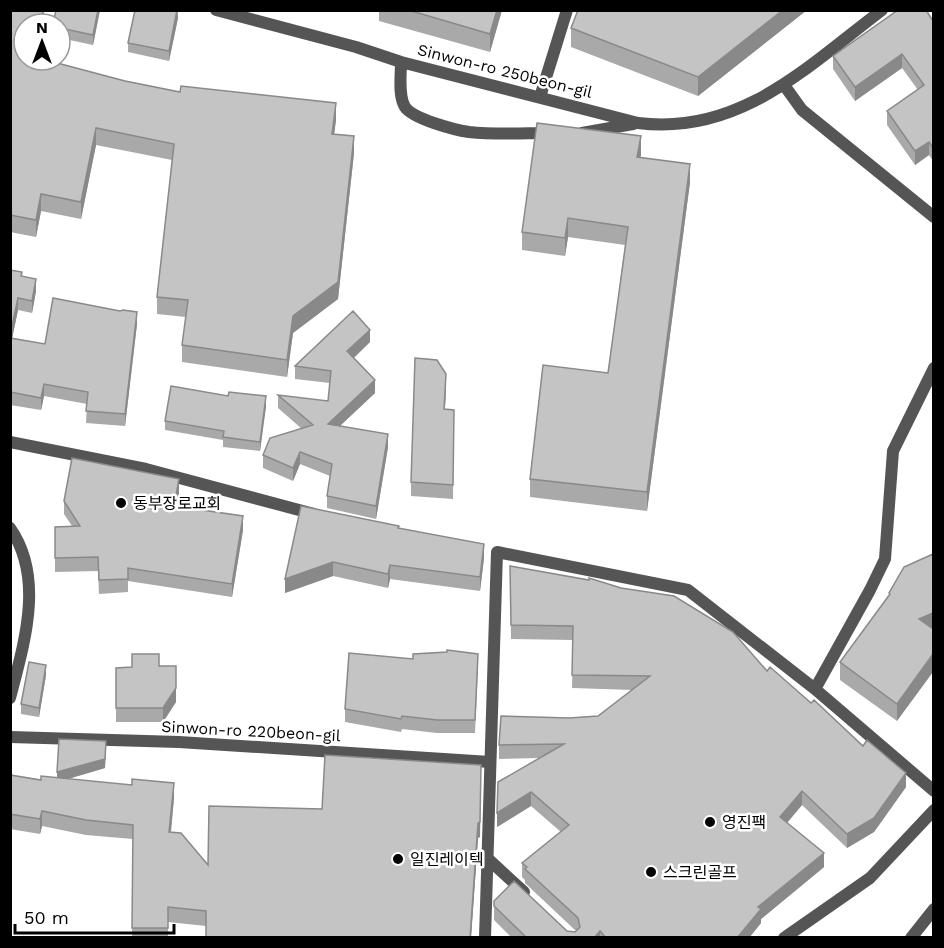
<svg xmlns="http://www.w3.org/2000/svg" width="944" height="948" font-family="'Work Sans','Noto Sans KR',sans-serif">
  <style>
    .lines { fill: none; stroke-linecap: round; stroke-linejoin: round }
    .pedestrian { stroke: #555; stroke-width: 12 }
    .minor { stroke: #555; stroke-width: 12 }
    .tertiary { stroke: #555; stroke-width: 12 }
    .wall { fill: #a9a9a9 }
    .shaded-wall { fill: #898989 }
    .building { fill: #c4c4c4; stroke: #898989; stroke-width: 1.5 }
    .poi-dot { fill: #000; stroke: #fff; stroke-width: 2 }
    .labels { text-anchor: middle; dominant-baseline: central; stroke-width: 5; stroke-linejoin: round; paint-order: stroke }
    .street-label { font-size: 16px; fill: #000; stroke: #fff }
    .poi-label { font-size: 16px; fill: #000; stroke: #fff; text-anchor: start }
  </style>
  <rect width="100%" height="100%" fill="#fff"/>
  <g class="lines">
    <path class="pedestrian" d="M487,858L524,892"/>
    <path class="minor" d="M216,10L356,47L401,62L638,123C739,136 807,67 882,10
      M401,62C401,75 398,96 405,107C413,119 455,130 469,132C496,135 525,133 553,133
      M784,85L802,110L934,217
      M540,97L567,10
      M582,133L633,124
      M10,442L146,469L314,514
      M10,528C45,578 24,644 10,698
      M815,689L870,590L885,559L893,451L934,368
      M10,737L179,742L490,762
      M485,938L497,552L688,590L815,689L934,791
      M784,938L870,878L934,810"/>
    <path class="tertiary" d="M911,938L934,909"/>
  </g>
  <path class="wall" d="M10,10H44V23L24,60L180,92L336,120L334,134L354,153L338,299L293,333L287,377L182,362V345L186,317L157,314V297L172,160L96,145L81,219L41,211L36,237L10,232Z
    M100,10L93,45L60,38V24Z
    M178,10V18L169,61L128,52V43Z
    M379,10H502L490,52L379,21Z
    M578,10H807L698,96L571,47V28Z
    M933,21V161L929,155L915,165L887,125V111L918,90L902,68L855,101L833,69V56Z
    M641,155L640,157L690,182L647,511L530,497V479L608,373L625,245L568,237L565,256L522,250V232Z
    M10,270L22,276L36,291L32,313L18,310L12,339L45,344L137,324L125,426L86,423L87,404L44,396L41,410L10,405Z
    M370,342L354,358L375,393L340,426L388,447L376,519L327,508V496L330,476L300,464L293,481L263,468V455L302,429L278,408V395L328,401L330,383L295,379V366Z
    M446,389L445,409L454,410L453,499L411,496V482Z
    M266,406L260,451L223,447V440L165,430V421Z
    M179,493L176,506L243,530L232,597L128,581V592L99,594L98,571L55,572V527L72,526L64,514V501Z
    M399,528L484,558L480,591L390,579L388,588L333,576L285,593V579Z
    M510,566L767,671L906,787L874,832L847,848L802,805L787,823L824,867L761,919V923L749,938H512L494,920V906L567,931L575,932L576,931L525,883V880L522,877V863L561,832L531,806L497,827L539,758L499,759V745L569,718L598,716L633,690L572,688L573,640L511,639Z
    M904,567L897,721L840,680V662L889,596V593Z
    M159,666L176,702L163,722H116V668Z
    M478,667L475,733H437L402,729L401,732L345,722V709Z
    M46,675L39,717L21,714V704Z
    M106,751L105,768L68,779L174,798L171,833L208,865L480,837L478,838L471,938H206V926L168,922V938H132L133,839L86,835L42,826L40,834L10,829V775L41,780L57,778Z"/>
  <path class="shaded-wall" d="M43,10H44V24H40Z
    M98,10H100L93,45V35Z
    M177,10L178,18L169,61V51Z
    M497,10H502L490,52V34Z
    M783,10H807L698,96V77Z
    M902,54V68L855,101V87Z
    M336,103V120L332,151V134Z
    M96,128V145L81,219V202Z
    M354,136V153L338,299L293,333L287,377V360L293,316Z
    M641,136V155L637,175V157Z
    M929,142V155L915,165V151Z
    M690,164V182L647,511V492Z
    M41,194V211L36,237V220Z
    M568,218V237L565,256V238Z
    M36,279V291L32,313V301Z
    M18,298V310L10,348V335Z
    M137,312V324L125,426V414Z
    M370,330V342L347,364V351Z
    M446,374V389L444,423V409Z
    M375,380V393L328,437V424Z
    M44,384V396L41,410V398Z
    M266,396V406L260,451V442Z
    M388,434V447L376,519V506Z
    M300,452V464L293,481V468Z
    M179,479V493L174,520V506Z
    M243,516V530L232,597V584Z
    M484,544V558L480,591V577Z
    M333,562V576L285,593V579Z
    M390,565V579L388,588V574Z
    M933,613V630L919,619Z
    M933,654V672L897,721V704Z
    M46,665V675L39,717V708Z
    M176,688V702L163,722V708Z
    M106,741L105,768L57,782V772Z
    M906,773V787L874,832L847,848V834Z
    M481,780L480,837L478,838L471,938H470Z
    M174,783V798L169,847V832Z
    M802,791V805L780,831V817Z
    M531,792V806L497,827V813Z
    M42,811V826L40,834V819Z
    M824,853V867L761,919V923L749,938H737L758,907Z
    M600,931V938H594Z"/>
  <path class="building" d="M10,10H43L40,24H24V60H46L125,81L180,92L181,86L336,103L332,134L354,136L338,282L293,316L287,360L182,345L188,300L157,297L174,144L96,128L81,202L41,194L36,220L10,215Z
    M56,10H98L93,35L60,28V24H53Z
    M135,10H177L169,51L128,43Z
    M408,10H497L490,34Z
    M578,10H783L698,77L571,28Z
    M898,10H926L933,21V148L929,142L915,151L887,111L924,85L902,54L855,87L833,56Z
    M537,123L641,136L637,157L690,164L647,492L530,479L543,365L608,373L628,227L568,218L565,238L522,232Z
    M10,270L22,272L21,276L36,279L32,301L18,298L10,335Z
    M53,298L120,311L123,310L137,312L125,414L86,411L88,392L44,384L41,398L10,392V338L45,344Z
    M353,311L370,330L347,351L375,380L328,424L388,434L376,506L327,496L332,464L300,452L293,468L263,455L270,438L313,425L278,395L328,401L331,371L295,366Z
    M415,358L437,360L446,374L444,409L454,410L453,485L411,482Z
    M171,386L228,396L229,392L266,396L260,442L223,437L224,431L165,421Z
    M72,458L179,479L174,506L243,516L232,584L128,568V579L99,580L98,557L55,558V527L80,526L64,501Z
    M301,506L399,526L398,528L484,544L480,577L390,565L388,574L333,562L285,579Z
    M933,554V613L919,619L933,629V654L897,704L840,662L890,594L889,593L904,567Z
    M510,566L589,580V578L621,588L674,596L733,632L767,671L770,667L811,703L814,700L863,746L867,740L906,773L874,818L847,834L802,791L780,817L824,853L758,907L761,909L737,938H606L600,931L594,938H527L494,906V901L514,881L567,931L575,932L580,927L578,918L525,869L527,867L522,863L569,825L531,792L497,813L498,782L564,744L499,745L501,716L569,718L598,716L650,676L572,675L573,626L511,625Z
    M447,650L478,654L475,720H437L402,716L401,719L345,709L349,653L413,659V654L447,652Z
    M132,654H159V666H176V688L163,708H116V668L132,667Z
    M29,662L46,665L39,708L21,704Z
    M59,739L106,741L105,759L57,772Z
    M325,755L481,765L480,822L478,823L470,938H206V911L168,907V928H132L133,825L86,820L42,811L40,819L10,814V775L41,780V776L132,785V779L174,783L169,832L181,833L208,865L209,806L322,809Z"/>
  <g class="poi-dot">
    <circle cx="121" cy="503" r="6"/>
    <circle cx="710" cy="822" r="6"/>
    <circle cx="398" cy="859" r="6"/>
    <circle cx="651" cy="872" r="6"/>
  </g>
  <g class="labels">
    <g class="street-label">
      <text transform="translate(505 71) rotate(14)">Sinwon-ro 250beon-gil</text>
      <text transform="translate(251 731) rotate(3)">Sinwon-ro 220beon-gil</text>
    </g>
    <g class="poi-label">
      <text x="133" y="503">동부장로교회</text>
      <text x="722" y="822">영진팩</text>
      <text x="410" y="859">일진레이텍</text>
      <text x="663" y="872">스크린골프</text>
    </g>
  </g>
  <rect width="944" height="948" fill="none" stroke="#000000" stroke-width="24"/>
  <g transform="translate(42 42)"><circle r="28" fill="#ffffff" stroke="#999999" stroke-width="1.5"/>
  <path d="M0-4.5L10 22L0 15L-10 22Z" fill="#000000"/>
  <text y="-9" font-size="16" font-weight="bold" text-anchor="middle" fill="#000000">N</text>
  </g>
  <path d="M15 924v9h159v-9" fill="none" stroke="#000000" stroke-width="3"/>
  <text x="24" y="924" font-size="18" fill="#000000" stroke="#ffffff" stroke-width="4.5" paint-order="stroke">50 m</text>
</svg>
